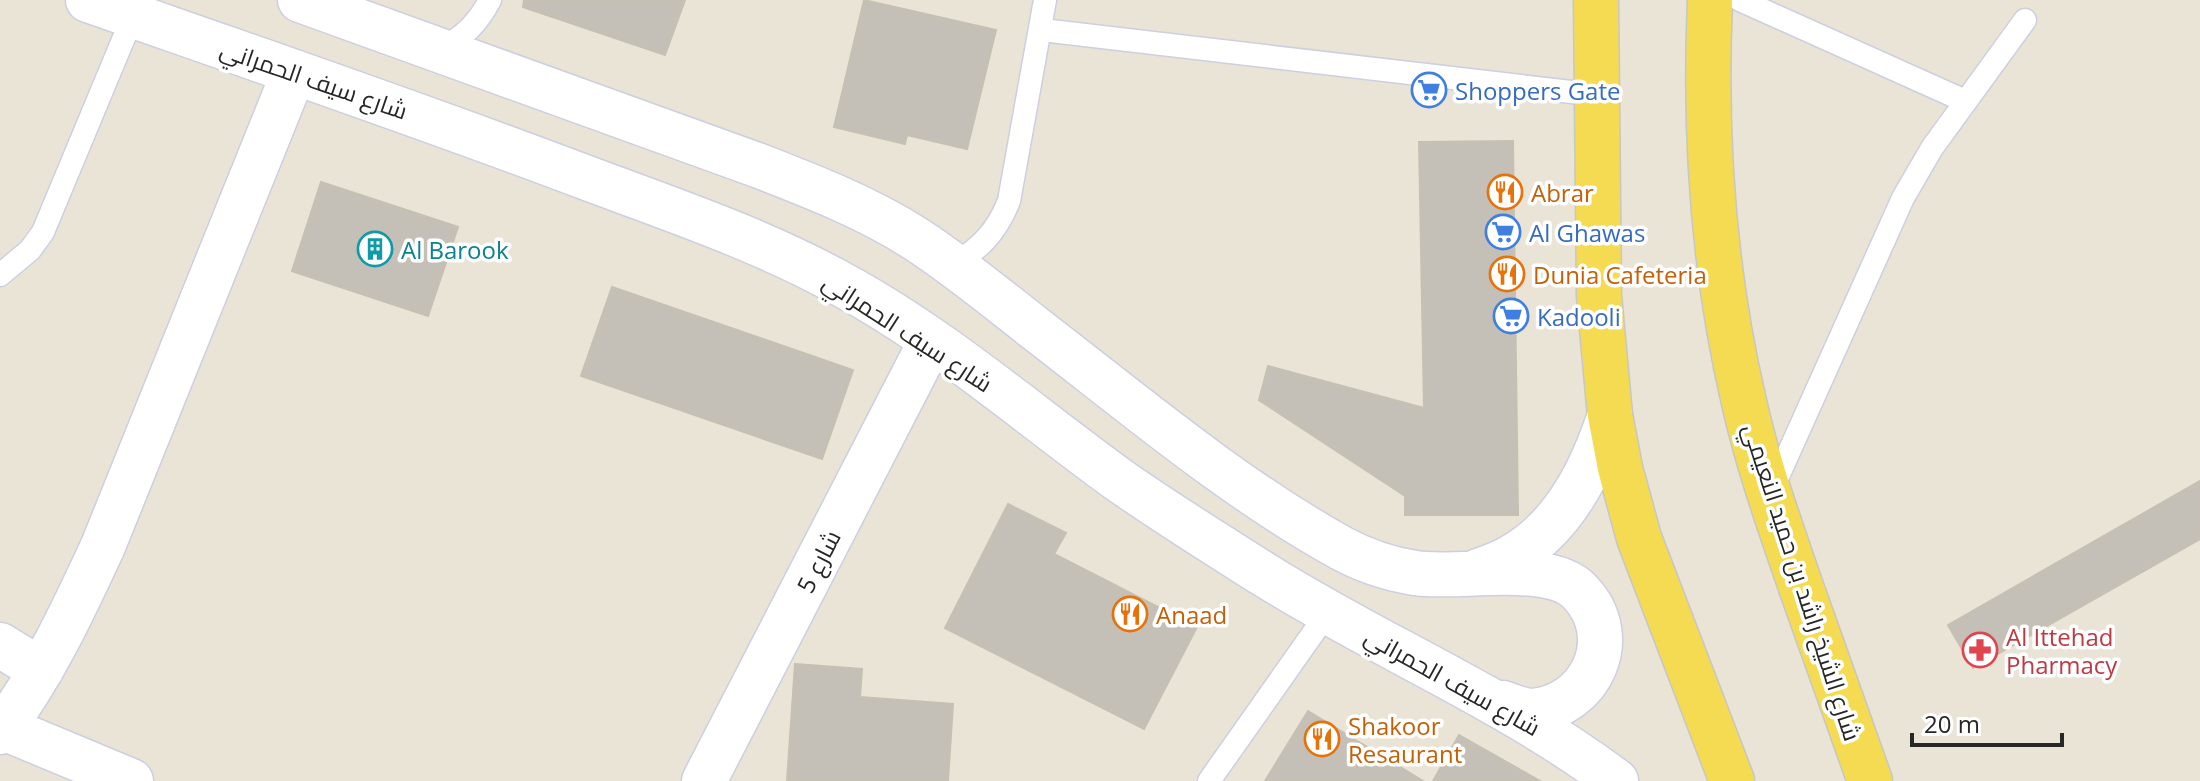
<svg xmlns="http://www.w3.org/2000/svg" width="2200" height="781" font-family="'Open Sans',Cairo,sans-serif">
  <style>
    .building { fill: #c5c0b7; stroke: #c5c0b1; stroke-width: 2 }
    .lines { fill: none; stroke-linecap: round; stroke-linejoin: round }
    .service-casing { stroke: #cdcfe1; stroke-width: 25 }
    .minor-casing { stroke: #cdcfe1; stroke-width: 47 }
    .tertiary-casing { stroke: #cdcfe1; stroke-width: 47 }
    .primary-casing { stroke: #c7c7c7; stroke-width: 47 }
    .service { stroke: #fff; stroke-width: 22 }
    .minor { stroke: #fff; stroke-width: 44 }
    .tertiary { stroke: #fff; stroke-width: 44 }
    .primary { stroke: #f4db52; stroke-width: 44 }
    .labels { text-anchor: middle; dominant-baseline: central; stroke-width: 7; stroke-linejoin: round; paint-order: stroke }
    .street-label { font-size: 24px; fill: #272727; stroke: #fff }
    .shop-label { font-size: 24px; fill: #366cbe; stroke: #fff; text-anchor: start }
    .food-label { font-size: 24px; fill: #c56008; stroke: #fff; text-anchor: start }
    .culture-label { font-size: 24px; fill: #0d838f; stroke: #fff; text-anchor: start }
    .health-label { font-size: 24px; fill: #be3a42; stroke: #fff; text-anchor: start }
  </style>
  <rect width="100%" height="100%" fill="#eae4d7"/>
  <path class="building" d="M524,0H685L665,55L523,7Z
    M864,0L996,30L967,149L907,135L905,144L834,127Z
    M1513,141L1518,515H1405V496L1259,400L1268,366L1424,408L1419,142Z
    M321,182L458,227L428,316L292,271Z
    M612,287L853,370L822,459L581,376Z
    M2200,481V539L1973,668L1948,625Z
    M1008,504L1066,533L1054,554L1197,627L1144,729L945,628Z
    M795,664L862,669L860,697L953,704L948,781H787Z
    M1308,711L1423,781H1265Z
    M1459,735L1540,781H1433Z"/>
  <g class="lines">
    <g class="service-casing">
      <path id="service" d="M1740,0L1965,101
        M1042,30L1597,95
        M439,50C463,38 478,23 490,0
        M953,265C981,248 997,231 1009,201L1045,0
        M0,275L30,250L43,232L133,16
        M1771,492L1903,198L1932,148L2025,20
        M1209,781L1328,612"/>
    </g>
    <g class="minor-casing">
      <path id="minor" d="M0,645L41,670
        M4,728L131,781
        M0,732C43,675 73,611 103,546L294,72
        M704,781L931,341"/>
    </g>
    <g class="tertiary-casing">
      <path id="tertiary" d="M88,0C254,58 421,115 587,178C673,210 762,240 843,285C942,339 1028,414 1119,480C1166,513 1216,544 1265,575C1380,647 1507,699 1616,781
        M300,0L757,165C811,186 866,207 916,239C956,265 994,296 1032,326C1131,402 1231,487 1341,548C1363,560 1390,569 1415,573C1458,580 1549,559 1580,592C1623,637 1592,706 1532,711C1523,711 1512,706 1503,703
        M1478,571C1490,567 1502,563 1513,556C1565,526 1592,469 1610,415"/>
    </g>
    <g class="primary-casing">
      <path id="primary" d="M1596,0L1599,296L1610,415L1620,468L1639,538L1732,781
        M1710,0C1704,136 1713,270 1744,402C1758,465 1780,526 1801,587C1824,652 1847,716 1870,781"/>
    </g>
    <use href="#service" class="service"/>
    <use href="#minor" class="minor"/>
    <use href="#tertiary" class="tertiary"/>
    <use href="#primary" class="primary"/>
  </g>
  <defs>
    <g id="supermarket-ring" transform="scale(1.8)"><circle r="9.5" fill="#fff" stroke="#3f7fe0" stroke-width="1.5"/><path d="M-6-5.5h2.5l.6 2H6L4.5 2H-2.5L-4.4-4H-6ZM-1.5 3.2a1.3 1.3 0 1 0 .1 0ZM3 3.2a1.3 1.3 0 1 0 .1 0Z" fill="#3f7fe0"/></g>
    <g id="restaurant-ring" transform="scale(1.8)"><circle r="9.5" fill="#fff" stroke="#e8710a" stroke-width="1.5"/><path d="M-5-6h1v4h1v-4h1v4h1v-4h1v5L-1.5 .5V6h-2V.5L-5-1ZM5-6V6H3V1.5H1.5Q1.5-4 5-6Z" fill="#e8710a"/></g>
    <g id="building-ring" transform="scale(1.8)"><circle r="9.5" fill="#fff" stroke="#0f9aa8" stroke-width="1.5"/><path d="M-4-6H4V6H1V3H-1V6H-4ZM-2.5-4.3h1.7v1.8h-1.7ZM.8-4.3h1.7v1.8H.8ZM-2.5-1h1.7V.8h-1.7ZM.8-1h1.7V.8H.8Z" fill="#0f9aa8"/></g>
    <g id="pharmacy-ring" transform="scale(1.8)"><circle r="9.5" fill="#fff" stroke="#e0444e" stroke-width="1.5"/><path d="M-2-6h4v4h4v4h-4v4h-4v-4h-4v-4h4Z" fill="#e0444e"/></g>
  </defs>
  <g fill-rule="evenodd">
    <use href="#supermarket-ring" x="1429" y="90"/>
    <use href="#restaurant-ring" x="1505" y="192"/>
    <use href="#supermarket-ring" x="1503" y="232"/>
    <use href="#building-ring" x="375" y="249"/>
    <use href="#restaurant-ring" x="1507" y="274"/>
    <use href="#supermarket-ring" x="1511" y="316"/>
    <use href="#restaurant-ring" x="1130" y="614"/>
    <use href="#pharmacy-ring" x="1980" y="650"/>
    <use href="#restaurant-ring" x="1322" y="739"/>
  </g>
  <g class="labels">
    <g class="street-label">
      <text transform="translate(314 79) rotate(19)">شارع سيف الحمراني</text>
      <text transform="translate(908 332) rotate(33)">شارع سيف الحمراني</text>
      <text transform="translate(818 561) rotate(-63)">شارع 5</text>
      <text transform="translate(1803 582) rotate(72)">شارع الشيخ راشد بن حميد النعيمي</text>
      <text transform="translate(1453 681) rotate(29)">شارع سيف الحمراني</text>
    </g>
    <g class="shop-label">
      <text x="1455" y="90">Shoppers Gate</text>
      <text x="1529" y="232">Al Ghawas</text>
      <text x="1537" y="316">Kadooli</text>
    </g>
    <g class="food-label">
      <text x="1531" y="192">Abrar</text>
      <text x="1533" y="274">Dunia Cafeteria</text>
      <text x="1156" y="614">Anaad</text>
      <text x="1348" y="725">Shakoor<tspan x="1348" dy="28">Resaurant</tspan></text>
    </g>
    <g class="culture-label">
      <text x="401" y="249">Al Barook</text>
    </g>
    <g class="health-label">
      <text x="2006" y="636">Al Ittehad<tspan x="2006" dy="28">Pharmacy</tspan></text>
    </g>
  </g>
  <path d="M1912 733v12h150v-12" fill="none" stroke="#272727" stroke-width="4"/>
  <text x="1924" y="733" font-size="24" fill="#272727" stroke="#ffffff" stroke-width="6" paint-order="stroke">20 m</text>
</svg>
